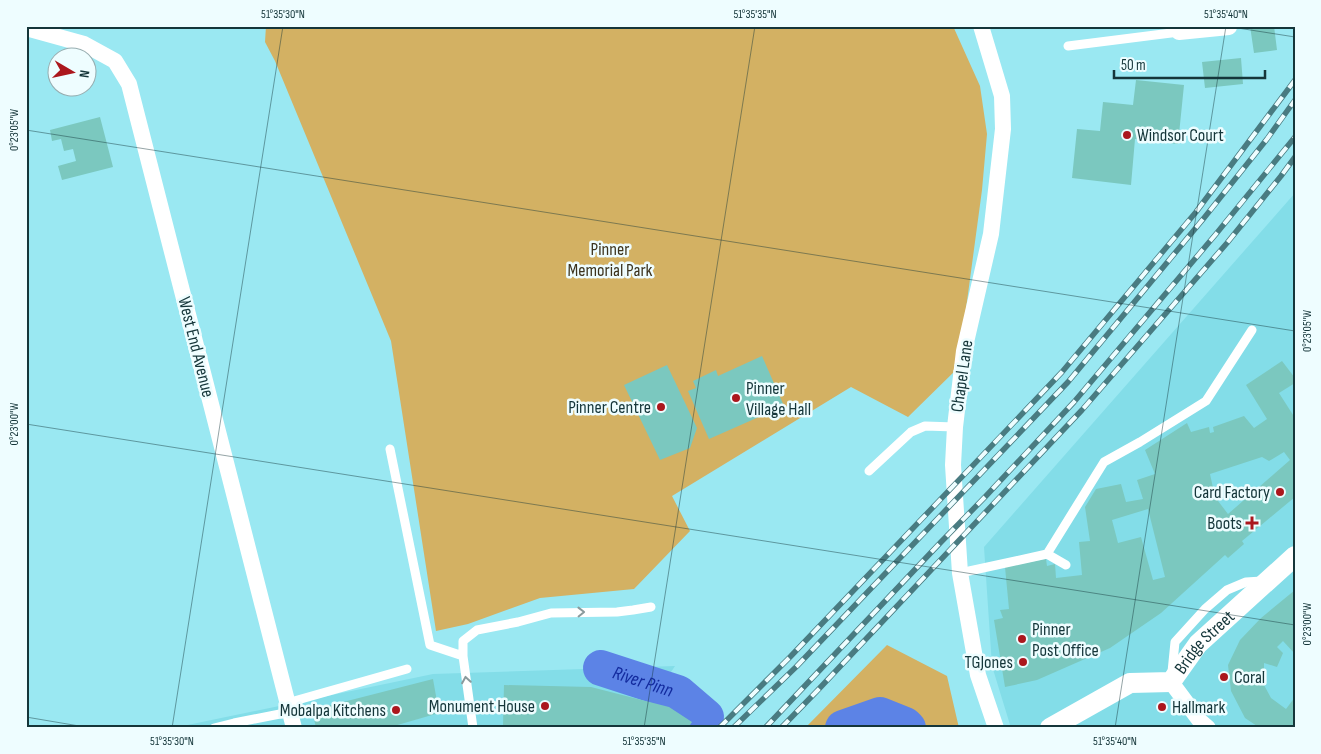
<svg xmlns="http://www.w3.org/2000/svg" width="1321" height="754" font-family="'Sofia Sans Condensed',sans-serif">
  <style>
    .built { fill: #83dde8 }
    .green { fill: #d3b163 }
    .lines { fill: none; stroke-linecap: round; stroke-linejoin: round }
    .river { stroke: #5c83e6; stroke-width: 36 }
    .building { fill: #7bc8bf; fill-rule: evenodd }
    .service { stroke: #fff; stroke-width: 9 }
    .minor { stroke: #fff; stroke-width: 16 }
    .tertiary { stroke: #fff; stroke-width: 20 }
    .rail-casing { stroke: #497b81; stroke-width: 5.5 }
    .rail { stroke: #eefdff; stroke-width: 4; stroke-dasharray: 11; stroke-linecap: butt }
    .oneway { stroke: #8a9a9c }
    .ticks { fill: none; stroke: #15363a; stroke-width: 1; stroke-opacity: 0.45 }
    .poi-dot { fill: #ab171d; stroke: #eefdff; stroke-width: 2 }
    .labels { text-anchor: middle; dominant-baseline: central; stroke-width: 5; stroke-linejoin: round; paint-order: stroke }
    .poi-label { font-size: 18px; fill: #15363a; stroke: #eefdff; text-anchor: end }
    .park-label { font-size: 18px; fill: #3c331d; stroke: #eefdff }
    .street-label { font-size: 18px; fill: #15363a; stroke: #eefdff }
    .water-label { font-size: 19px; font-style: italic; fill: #132b9e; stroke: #eefdff }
    .neatline { fill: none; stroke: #15363a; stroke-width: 2 }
    .ticks-label { font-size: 12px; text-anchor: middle; fill: #15363a }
  </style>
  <rect width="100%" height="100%" fill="#9ae8f2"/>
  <path class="built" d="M1295,193V728H1011L992,666L984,547Z
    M675,666L634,728H173L433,674Z"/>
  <path class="green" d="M266,26H953L980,86L987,134L982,190L958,368L908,417L851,387L672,496L690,531L634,589L540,598L468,624L436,631L391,341L275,61L265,42Z
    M887,645L947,676L959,728H805Z"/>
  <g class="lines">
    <g class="river">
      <path id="s1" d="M601,668L678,693L706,717"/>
      <path d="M843,728L880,715L905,725L908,728"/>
    </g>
  </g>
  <path class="building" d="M1250,26H1274L1277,50L1254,53Z
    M1241,58L1243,84L1205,88L1202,62Z
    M1136,80L1184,85L1178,144L1135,139L1131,185L1072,178L1077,129L1100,131L1103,102L1133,105Z
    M100,117L113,167L62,180L58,166L76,161L73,149L64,151L61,139L52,141L50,130Z
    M762,356L784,406L709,439L688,391L696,388L693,381L716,370L718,376Z
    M1282,361L1295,378V383L1279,393L1295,418V497L1242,541L1244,544L1228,558L1225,555L1161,613L1110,648L1037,680L1005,687L994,620L1003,618L1000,610L1009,609L1005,567L1046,559L1047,566L1055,564L1056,578L1082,575L1079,542L1090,541L1085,507L1096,489L1121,484L1126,502L1143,499L1137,480L1155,474L1145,450L1187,423L1191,432L1209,427L1210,433L1214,432L1213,427L1244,416L1254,428L1267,419L1246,385ZM1284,452L1290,460L1228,514L1215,497L1210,474L1262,457L1269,461ZM1148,509L1165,577L1153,580L1141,537L1118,543L1112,520Z
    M667,365L697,428L690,448L660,460L624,385Z
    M1295,590V654L1283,641L1277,647L1283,653L1277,667L1264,663V685L1271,698L1286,709L1295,697V728H1260L1245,718L1231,691L1228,665L1240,640L1261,618Z
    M433,679L439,713L387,728H316L312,710Z
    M504,685L591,687L669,707L692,722L688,728H588L582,726H503Z"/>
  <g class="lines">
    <path class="service" d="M1068,46L1179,32
      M390,449L430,645L463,656
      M869,471L911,432L925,426L955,427
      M1047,554L1066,565
      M960,573L1047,554L1104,462L1140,442L1206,401L1252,330
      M1172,672L1175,642L1205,609L1227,590L1246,582L1262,581
      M287,703L407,669
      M214,728L234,723L290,712
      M473,728L463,656V641L477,630L518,622L551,613L617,612L633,610L651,607"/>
    <path class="minor" d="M981,26L1002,96L1003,129L991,234L964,351L955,427L953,465L960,573L978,675L996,728
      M26,28L84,44L115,61L129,84L294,728
      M1179,32L1229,27
      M1171,682L1200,721L1208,728"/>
    <path class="tertiary" id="s2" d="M1050,728L1130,683L1171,682L1198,644L1295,556"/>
    <g class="rail-casing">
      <path id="rail" d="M719,728L791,656L1062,372L1196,212L1295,80
        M733,728L797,666L1068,382L1204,218L1267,139L1295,100
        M765,728L941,542L985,497L1074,402L1216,234L1295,137
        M781,728L816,692L1082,410L1227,243L1281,176L1295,157"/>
    </g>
    <use href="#rail" class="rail"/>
  </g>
  <defs><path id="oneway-chevron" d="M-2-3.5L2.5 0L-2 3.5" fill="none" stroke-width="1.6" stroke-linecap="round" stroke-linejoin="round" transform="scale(1.25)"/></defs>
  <g class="oneway">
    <use href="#oneway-chevron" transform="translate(581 612) rotate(-1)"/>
    <use href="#oneway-chevron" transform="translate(466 680) rotate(-99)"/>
  </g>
  <path class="ticks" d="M1225,26L1295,37M26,130L1295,331M26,424L1295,625M26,717L91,728M172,728L283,26M644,728L755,26M1115,728L1226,26"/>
  <g class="poi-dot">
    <circle cx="1127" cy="135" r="5"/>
    <circle cx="736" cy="398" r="5"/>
    <circle cx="661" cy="407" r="5"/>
    <circle cx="1280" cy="492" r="5"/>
    <path d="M1249.5 515.5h5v5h5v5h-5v5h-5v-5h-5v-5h5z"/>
    <circle cx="1022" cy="639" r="5"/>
    <circle cx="1023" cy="662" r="5"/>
    <circle cx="1224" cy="677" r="5"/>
    <circle cx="545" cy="706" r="5"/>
    <circle cx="1162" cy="707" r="5"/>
    <circle cx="396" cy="710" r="5"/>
  </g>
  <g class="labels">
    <g class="poi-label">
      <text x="1137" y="135" text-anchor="start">Windsor Court</text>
      <text x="746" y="388" text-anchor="start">Pinner<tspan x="746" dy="21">Village Hall</tspan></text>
      <text x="651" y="407">Pinner Centre</text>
      <text x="1270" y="492">Card Factory</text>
      <text x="1242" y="523">Boots</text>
      <text x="1032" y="629" text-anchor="start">Pinner<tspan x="1032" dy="21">Post Office</tspan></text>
      <text x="1013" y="662">TGJones</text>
      <text x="1234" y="677" text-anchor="start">Coral</text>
      <text x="535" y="706">Monument House</text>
      <text x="1172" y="707" text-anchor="start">Hallmark</text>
      <text x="386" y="710">Mobalpa Kitchens</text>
    </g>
    <g class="park-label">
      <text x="610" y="249">Pinner<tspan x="610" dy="21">Memorial Park</tspan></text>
    </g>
    <g class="street-label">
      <text transform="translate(196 347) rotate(76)">West End Avenue</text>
      <text transform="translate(962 376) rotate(-82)">Chapel Lane</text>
      <text stroke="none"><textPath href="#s2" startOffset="185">Bridge Street</textPath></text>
    </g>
    <g class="water-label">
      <text stroke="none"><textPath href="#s1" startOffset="44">River Pinn</textPath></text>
    </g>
  </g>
  <rect width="1321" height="754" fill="none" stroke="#eefdff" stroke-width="55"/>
  <g transform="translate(72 72) rotate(99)"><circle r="24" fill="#eefdff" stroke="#97adb0"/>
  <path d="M0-4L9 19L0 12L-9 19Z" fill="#ab171d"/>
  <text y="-8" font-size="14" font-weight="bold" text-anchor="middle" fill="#15363a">N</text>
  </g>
  <path d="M1114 70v8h151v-8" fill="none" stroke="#15363a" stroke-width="2.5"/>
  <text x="1121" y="70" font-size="15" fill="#15363a" stroke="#eefdff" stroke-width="4" paint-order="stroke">50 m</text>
  <rect x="28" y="28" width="1266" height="698" class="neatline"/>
  <g class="ticks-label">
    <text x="283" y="18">51°35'30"N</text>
    <text x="755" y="18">51°35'35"N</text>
    <text x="1226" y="18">51°35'40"N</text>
    <text transform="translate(14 130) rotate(-90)" y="4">0°23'05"W</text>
    <text transform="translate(1307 331) rotate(-90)" y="4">0°23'05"W</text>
    <text transform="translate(14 424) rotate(-90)" y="4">0°23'00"W</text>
    <text transform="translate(1307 624) rotate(-90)" y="4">0°23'00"W</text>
    <text x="172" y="745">51°35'30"N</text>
    <text x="644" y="745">51°35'35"N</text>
    <text x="1115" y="745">51°35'40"N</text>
  </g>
</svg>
